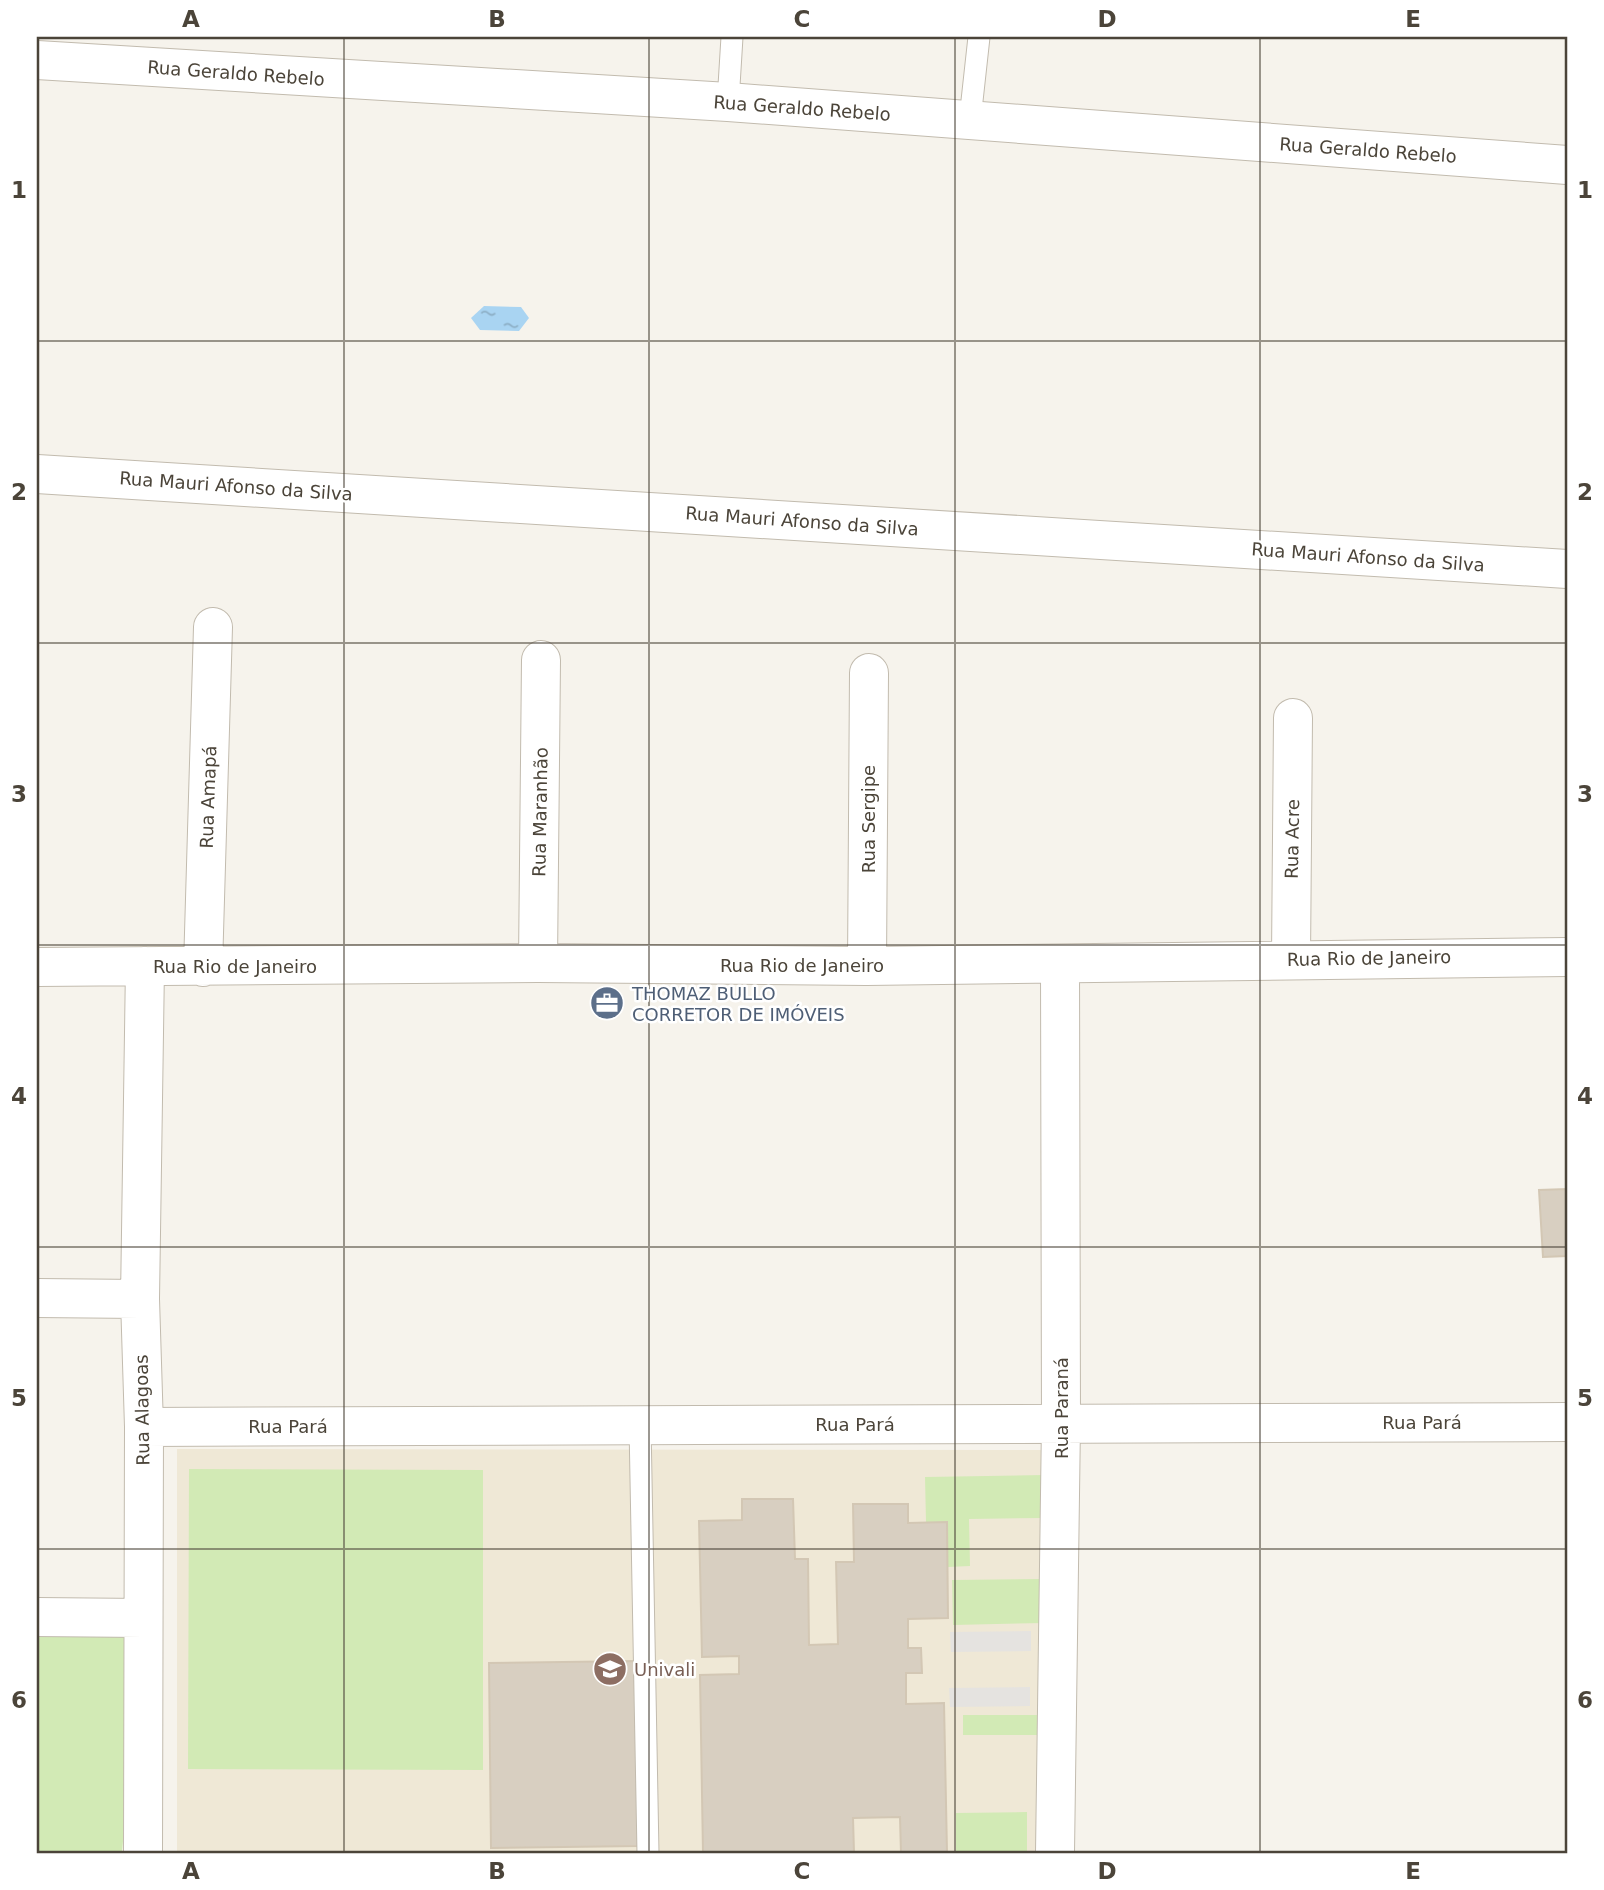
<svg xmlns="http://www.w3.org/2000/svg" width="1604" height="1890" font-family="'DejaVu Sans',sans-serif">
  <style>
    .education { fill: #efe8d6 }
    .grass { fill: #d2eab5 }
    .parking { fill: #e5e3e0 }
    .water { fill: url(#water-ripples) }
    .building { fill: #d8cfc1; stroke: #d3c7b4; stroke-width: 2 }
    .lines { fill: none; stroke-linecap: round; stroke-linejoin: round }
    .lane-casing { stroke: #c2bbae; stroke-width: 23 }
    .street-casing { stroke: #c2bbae; stroke-width: 40 }
    .lane { stroke: #fff; stroke-width: 21 }
    .street { stroke: #fff; stroke-width: 38 }
    .grid { fill: none; stroke: #4b4439; stroke-width: 2; stroke-opacity: 0.55 }
    .labels { text-anchor: middle; dominant-baseline: central; stroke-width: 5; stroke-linejoin: round; paint-order: stroke }
    .street-label { font-size: 18px; fill: #4b4439; stroke: #fff }
    .service-label { font-size: 18px; fill: #4e5e75; stroke: #fff; text-anchor: start }
    .education-label { font-size: 18px; fill: #785e54; stroke: #fff; text-anchor: start }
    .neatline { fill: none; stroke: #4b4439; stroke-width: 2.5 }
    .grid-label { font-size: 23px; text-anchor: middle; font-weight: bold; fill: #4b4439 }
  </style>
  <defs>
    <pattern id="water-ripples" width="26" height="14" patternUnits="userSpaceOnUse" patternTransform="scale(1.75)"><rect width="26" height="14" fill="#a9d4f2"/><path d="M2 4q2-2 4 0t4 0M15 11q2-2 4 0t4 0" fill="none" stroke="#8caec5"/></pattern>
  </defs>
  <rect width="100%" height="100%" fill="#f6f3ec"/>
  <path class="education" d="M177,1449L1044,1450L1043,1853H177Z"/>
  <path class="grass" d="M189,1469L483,1470V1770L188,1769Z
    M1044,1475L1043,1518L969,1519L970,1566L948,1567L947,1522H926L925,1477Z
    M1044,1579V1623L953,1625L952,1580Z
    M122,1623L139,1649L122,1853H37V1625Z
    M963,1715H1044V1735H963Z
    M1027,1812V1853H956V1813Z"/>
  <path class="parking" d="M1031,1631V1651L951,1652L950,1632Z
    M1030,1687V1706L950,1707L949,1688Z"/>
  <path class="water" d="M484,306L521,307L529,318L519,331L480,330L471,318Z"/>
  <path class="building" d="M1567,1189V1256L1543,1257L1539,1190Z
    M742,1499H793L795,1559H808L809,1645L838,1644L836,1562H854L853,1504H908V1523L947,1522L948,1618L908,1619V1648H921L922,1673H906V1704L944,1703L947,1853H901L900,1817L853,1818L854,1853H703L700,1675L739,1674V1656L702,1657L699,1521L742,1520Z
    M636,1661L638,1846L491,1848L489,1663Z"/>
  <g class="lines">
    <g class="lane-casing">
      <path id="lane" d="M728,102L732,37
        M970,119L979,37
        M640,1425L648,1853"/>
    </g>
    <g class="street-casing">
      <path id="street" d="M37,60L728,102L1567,165
        M37,474L1567,569
        M1291,959L1293,718
        M538,963L541,660
        M867,966L869,673
        M37,967L538,963L867,966L1567,957
        M203,967L213,627
        M37,1298L140,1299
        M144,1427L1567,1422
        M37,1617L143,1618
        M143,1853L144,1427L140,1299L145,966
        M1055,1853L1061,1423L1060,964"/>
    </g>
    <use href="#lane" class="lane"/>
    <use href="#street" class="street"/>
  </g>
  <path class="grid" d="M344,37V1853M649,37V1853M955,37V1853M1260,37V1853M37,341H1567M37,643H1567M37,945H1567M37,1247H1567M37,1549H1567"/>
  <defs>
    <g id="office-disc" transform="scale(1.75)"><circle r="9.5" fill="#5c6f8a" stroke="#fff"/><path d="M-6-3h4V-5.5h4V-3h4V5H-6ZM-1-4.5V-3h2v-1.5ZM-6 0V1H6V0Z" fill="#fff"/></g>
    <g id="university-disc" transform="scale(1.75)"><circle r="9.5" fill="#8d6e63" stroke="#fff"/><path d="M0-5L7-2L0 1L-7-2ZM-4 1L0 2.5L4 1V4Q0 6-4 4Z" fill="#fff"/></g>
  </defs>
  <g fill-rule="evenodd">
    <use href="#office-disc" x="607" y="1003"/>
    <use href="#university-disc" x="610" y="1669"/>
  </g>
  <g class="labels">
    <g class="street-label">
      <text transform="translate(236 73) rotate(4)">Rua Geraldo Rebelo</text>
      <text transform="translate(802 108) rotate(4)">Rua Geraldo Rebelo</text>
      <text transform="translate(1368 150) rotate(4)">Rua Geraldo Rebelo</text>
      <text transform="translate(236 486) rotate(4)">Rua Mauri Afonso da Silva</text>
      <text transform="translate(802 521) rotate(4)">Rua Mauri Afonso da Silva</text>
      <text transform="translate(1368 557) rotate(4)">Rua Mauri Afonso da Silva</text>
      <text transform="translate(208 797) rotate(-88)">Rua Amapá</text>
      <text transform="translate(540 812) rotate(-89)">Rua Maranhão</text>
      <text transform="translate(868 819) rotate(-90)">Rua Sergipe</text>
      <text transform="translate(1292 839) rotate(-89)">Rua Acre</text>
      <text transform="translate(1369 958) rotate(-1)">Rua Rio de Janeiro</text>
      <text x="802" y="965">Rua Rio de Janeiro</text>
      <text x="235" y="966">Rua Rio de Janeiro</text>
      <text transform="translate(1061 1408) rotate(-90)">Rua Paraná</text>
      <text transform="translate(142 1410) rotate(-91)">Rua Alagoas</text>
      <text x="1422" y="1422">Rua Pará</text>
      <text x="855" y="1424">Rua Pará</text>
      <text x="288" y="1426">Rua Pará</text>
    </g>
    <g class="service-label">
      <text x="632" y="993">THOMAZ BULLO<tspan x="632" dy="21">CORRETOR DE IMÓVEIS</tspan></text>
    </g>
    <g class="education-label">
      <text x="634" y="1669">Univali</text>
    </g>
  </g>
  <rect width="1604" height="1890" fill="none" stroke="#ffffff" stroke-width="77"/>
  <rect x="38" y="38" width="1528" height="1814" class="neatline"/>
  <g class="grid-label">
    <text x="191" y="27">A</text>
    <text x="497" y="27">B</text>
    <text x="802" y="27">C</text>
    <text x="1107" y="27">D</text>
    <text x="1413" y="27">E</text>
    <text x="19" y="198">1</text>
    <text x="1585" y="198">1</text>
    <text x="19" y="500">2</text>
    <text x="1585" y="500">2</text>
    <text x="19" y="802">3</text>
    <text x="1585" y="802">3</text>
    <text x="19" y="1104">4</text>
    <text x="1585" y="1104">4</text>
    <text x="19" y="1406">5</text>
    <text x="1585" y="1406">5</text>
    <text x="19" y="1708">6</text>
    <text x="1585" y="1708">6</text>
    <text x="191" y="1879">A</text>
    <text x="497" y="1879">B</text>
    <text x="802" y="1879">C</text>
    <text x="1107" y="1879">D</text>
    <text x="1413" y="1879">E</text>
  </g>
</svg>
